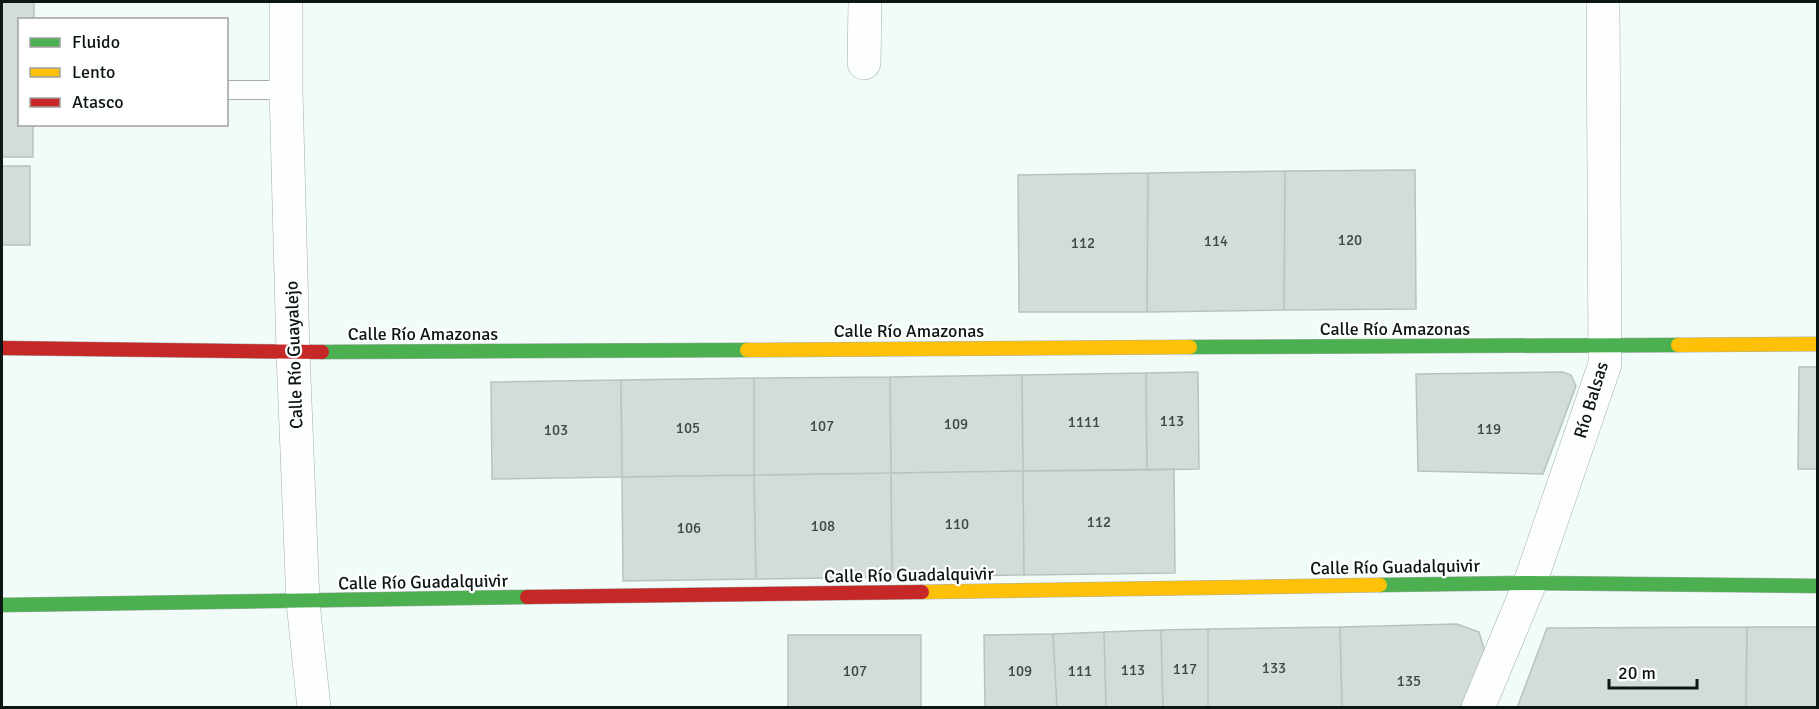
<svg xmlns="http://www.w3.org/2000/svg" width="1819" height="709" font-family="Signika,sans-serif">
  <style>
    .building { fill: #d2dcd8; stroke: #b8c2be; stroke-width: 1.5 }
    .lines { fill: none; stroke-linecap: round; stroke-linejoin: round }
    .lane-casing { stroke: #a5aeab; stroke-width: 20 }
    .street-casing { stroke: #a5aeab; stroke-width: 34 }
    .fast-casing { stroke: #a5aeab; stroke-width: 15 }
    .slow-casing { stroke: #a5aeab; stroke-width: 15 }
    .jam-casing { stroke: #a5aeab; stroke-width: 15 }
    .lane { stroke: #fdfefe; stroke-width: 18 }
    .street { stroke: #fdfefe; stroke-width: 33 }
    .fast { stroke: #4caf50; stroke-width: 14 }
    .slow { stroke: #ffc107; stroke-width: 14 }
    .jam { stroke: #c62828; stroke-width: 14 }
    .labels { text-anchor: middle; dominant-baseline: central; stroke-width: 4.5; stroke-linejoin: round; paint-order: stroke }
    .number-label { font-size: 15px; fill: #3e4844 }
    .street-label { font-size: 18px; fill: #0c1713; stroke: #fff }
  </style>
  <rect width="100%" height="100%" fill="#f1fbf7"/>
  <path class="building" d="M2,2H34V20H20V124H33V157H2Z
    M2,166H30V245H2Z
    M1415,170L1416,309L1284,310L1285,171Z
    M1285,171L1284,310L1147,312L1148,173Z
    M1148,173L1147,312H1019L1018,175Z
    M1799,367H1818V469H1798Z
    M1198,372L1199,469L1147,470L1146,373Z
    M1562,372L1571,375L1576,386L1543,474L1418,471L1416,374Z
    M1146,373L1147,470L1023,471L1022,375Z
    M1022,375L1023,471L891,473L890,377Z
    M890,377L891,473L754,475V378Z
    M754,378V475L622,477L621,380Z
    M621,380L622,477L492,479L491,382Z
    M1174,469L1175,573L1024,575L1023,471Z
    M1023,471L1024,575L892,577L891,473Z
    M891,473L892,577L756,579L754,475Z
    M754,475L756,579L623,581L622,477Z
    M1457,624L1479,632L1486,655L1465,708H1342L1340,627Z
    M1340,627L1342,708H1208V629Z
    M1747,627H1818V708H1746Z
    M1747,627L1746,708H1517L1547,628Z
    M1208,629V708H1163L1161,630Z
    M1161,630L1163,708H1106L1104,632Z
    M1104,632L1106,708H1057L1053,634Z
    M1053,634L1057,708H985L984,635Z
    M788,635H921V708H788Z"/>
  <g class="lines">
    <g class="lane-casing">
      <path id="lane" d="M226,90H286"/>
    </g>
    <g class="street-casing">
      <path id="street" d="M286,2V90L293,352L303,602L314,708
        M864,63L865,2
        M1478,708L1530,583L1605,364L1603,2"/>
    </g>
    <g class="fast-casing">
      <path id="fast" d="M1190,347L1678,345
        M322,352L747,350
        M1380,585L1530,583L1818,586
        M2,605L527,597"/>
    </g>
    <g class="slow-casing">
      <path id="slow" d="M1678,345L1818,344
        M747,350L1190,347
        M922,592L1380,585"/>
    </g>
    <g class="jam-casing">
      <path id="jam" d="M2,348L322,352
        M527,597L922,592"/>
    </g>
    <use href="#lane" class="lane"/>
    <use href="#street" class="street"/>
    <use href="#fast" class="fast"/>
    <use href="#slow" class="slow"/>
    <use href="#jam" class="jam"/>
  </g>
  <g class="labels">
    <g class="number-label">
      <text x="1350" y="240">120</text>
      <text x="1216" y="241">114</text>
      <text x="1083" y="243">112</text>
      <text x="1172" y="421">113</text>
      <text x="1084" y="422">1111</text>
      <text x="956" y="424">109</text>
      <text x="822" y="426">107</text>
      <text x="688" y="428">105</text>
      <text x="1489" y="429">119</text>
      <text x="556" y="430">103</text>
      <text x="1099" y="522">112</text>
      <text x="957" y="524">110</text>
      <text x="823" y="526">108</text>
      <text x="689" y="528">106</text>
      <text x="1274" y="668">133</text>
      <text x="1185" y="669">117</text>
      <text x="1133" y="670">113</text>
      <text x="855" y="671">107</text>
      <text x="1020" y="671">109</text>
      <text x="1080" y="671">111</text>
      <text x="1409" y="681">135</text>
    </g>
    <g class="street-label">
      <text x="1395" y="329">Calle Río Amazonas</text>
      <text x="909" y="331">Calle Río Amazonas</text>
      <text x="423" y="334">Calle Río Amazonas</text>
      <text transform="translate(294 355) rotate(-92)">Calle Río Guayalejo</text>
      <text transform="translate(1591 400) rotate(-73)">Río Balsas</text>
      <text transform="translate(1395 567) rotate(-1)">Calle Río Guadalquivir</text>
      <text transform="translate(909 575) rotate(-1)">Calle Río Guadalquivir</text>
      <text transform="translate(423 582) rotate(-1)">Calle Río Guadalquivir</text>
    </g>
  </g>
  <rect width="1819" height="709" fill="none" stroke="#0c1713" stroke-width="6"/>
  <rect x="18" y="18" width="210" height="108" fill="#ffffff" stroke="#9ea2a1" stroke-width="1.5"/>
  <rect x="30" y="38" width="30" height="9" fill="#4caf50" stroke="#9ea2a1" stroke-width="1.5"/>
  <text x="72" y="48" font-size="18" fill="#0c1713">Fluido</text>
  <rect x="30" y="68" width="30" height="9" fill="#ffc107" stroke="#9ea2a1" stroke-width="1.5"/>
  <text x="72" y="78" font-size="18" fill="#0c1713">Lento</text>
  <rect x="30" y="98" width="30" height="9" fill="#c62828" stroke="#9ea2a1" stroke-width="1.5"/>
  <text x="72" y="108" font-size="18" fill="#0c1713">Atasco</text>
  <path d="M1609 679v9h88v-9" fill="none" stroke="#0c1713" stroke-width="3"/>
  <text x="1618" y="679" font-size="18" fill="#0c1713" stroke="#ffffff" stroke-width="4.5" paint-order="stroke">20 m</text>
</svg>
